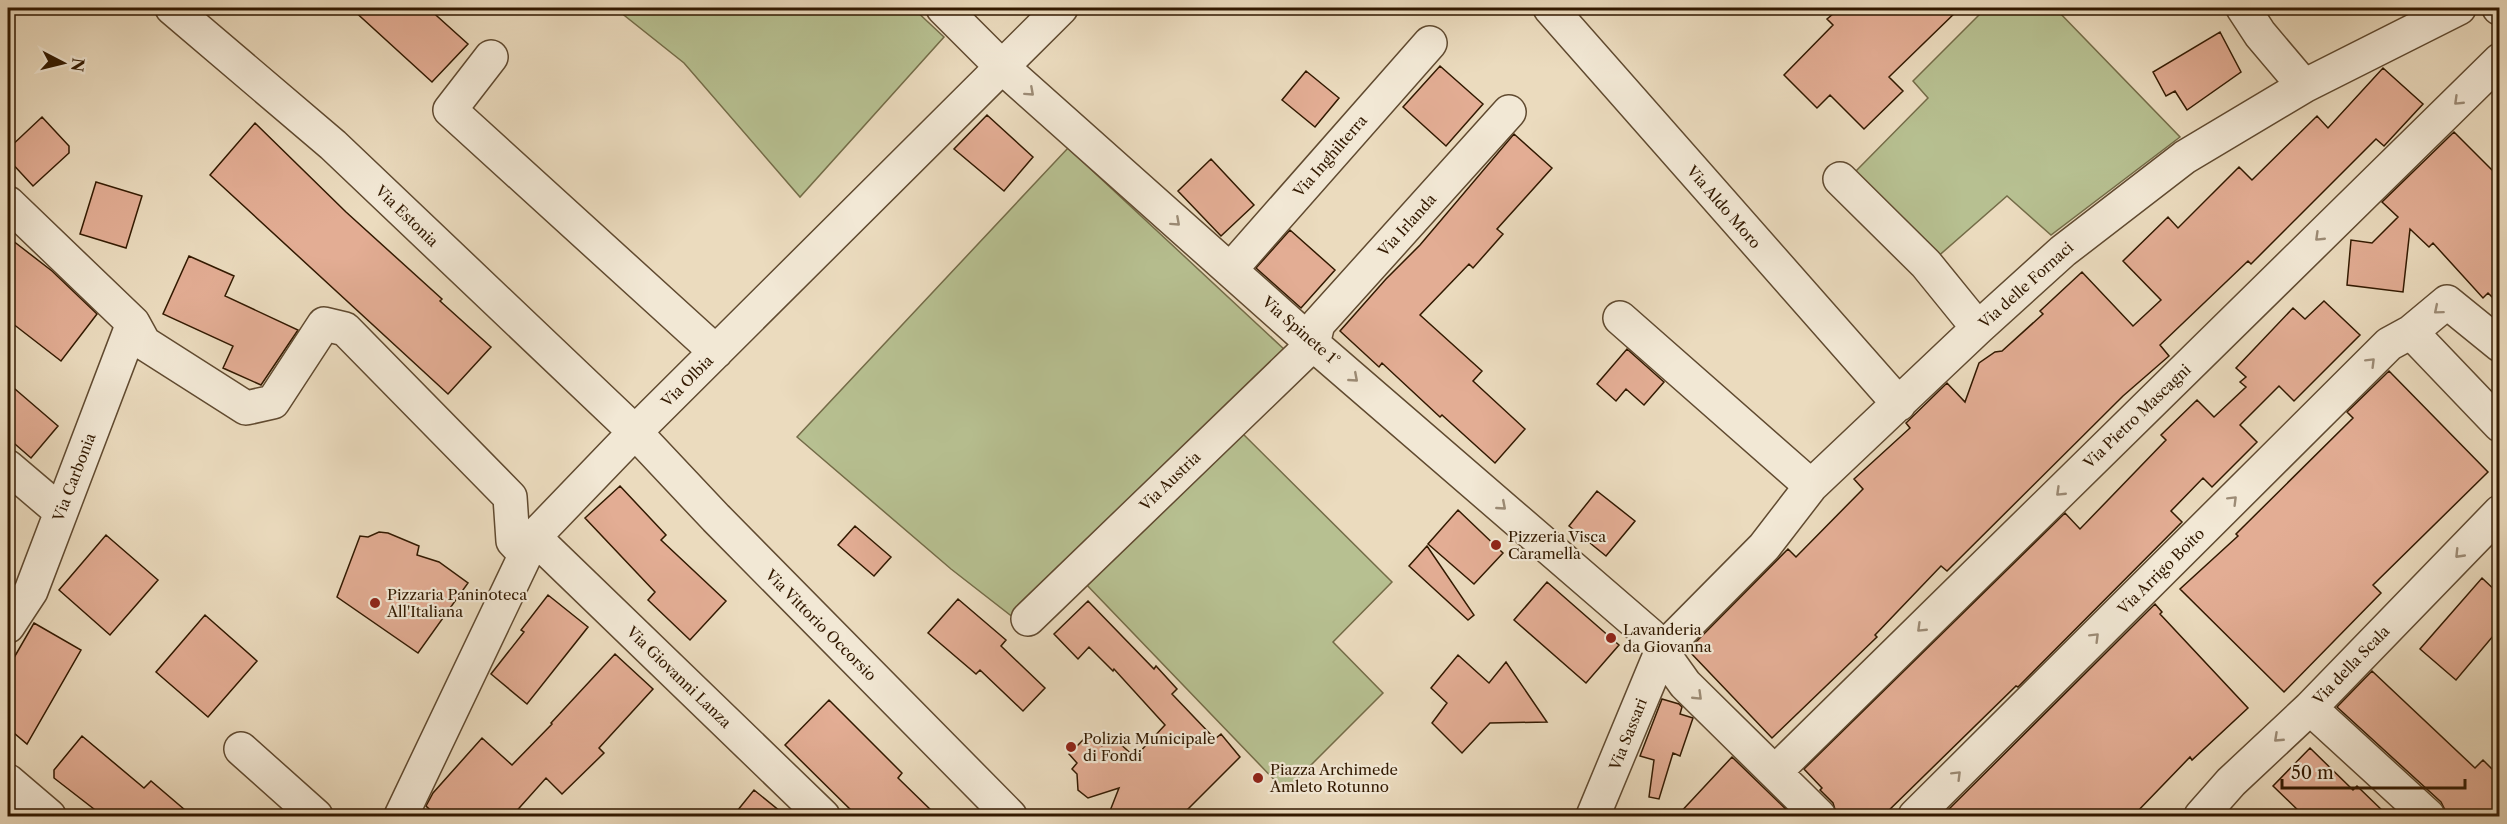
<svg xmlns="http://www.w3.org/2000/svg" width="2507" height="824" font-family="'Libre Caslon Text',serif">
  <style>
    .green { fill: #b7c091; stroke: #746c48; stroke-width: 1.5 }
    .building { fill: #e3ad94; stroke: #321900; stroke-width: 1.5 }
    .lines { fill: none; stroke-linecap: round; stroke-linejoin: round }
    .minor-casing { stroke: #604a30; stroke-width: 36 }
    .minor { stroke: #f2e8d5; stroke-width: 33 }
    .oneway { stroke: #9c8b75 }
    .poi-dot { fill: #8f2418; stroke: #f2e8d5; stroke-width: 2 }
    .labels { text-anchor: middle; dominant-baseline: central; stroke-width: 4.5; stroke-linejoin: round; paint-order: stroke }
    .street-label { font-size: 15px; fill: #321900; stroke: #f2e8d5 }
    .poi-label { font-size: 15px; fill: #321900; stroke: #f2e8d5; text-anchor: start }
  </style>
  <rect width="100%" height="100%" fill="#ebdbbe"/>
  <filter id="stains"><feTurbulence type="fractalNoise" baseFrequency=".00333" numOctaves="4"/><feColorMatrix values="0 0 0 0 .2 0 0 0 0 .09 0 0 0 0 .02 0 0 0 .5 -.17"/></filter>
  <radialGradient id="worn" r=".72"><stop offset=".6" stop-color="#630" stop-opacity="0"/><stop offset="1" stop-color="#630" stop-opacity=".3"/></radialGradient>
  <path class="green" d="M615,8H913L944,37L800,197L684,63Z
    M1986,8H2055L2180,137L2051,235L2007,196L1935,259L1855,172L1928,98L1913,81Z
    M1068,148L1286,351L1014,618L951,569L797,437Z
    M1238,429L1392,582L1333,642L1383,693L1285,791L1083,581Z"/>
  <path class="building" d="M351,8H428L468,44L432,82Z
    M1840,8H1960L1889,77L1903,91L1864,129L1830,95L1817,108L1784,75L1833,25L1827,19Z
    M2220,32L2241,72L2187,110L2175,91L2166,96L2153,72Z
    M1440,66L1483,104L1446,146L1403,107Z
    M2383,68L2423,104L2384,146L2376,139L2251,264L2248,261L2160,345L2169,356L2123,396L1947,571L1941,566L1875,635L1877,637L1772,738L1688,650L1788,549L1796,557L1863,489L1854,479L1910,428L1906,423L1947,383L1965,402L1979,363L1995,352L2002,351L2043,314L2040,311L2082,272L2133,326L2161,300L2123,261L2168,217L2178,228L2239,167L2252,180L2317,116L2328,128Z
    M1306,71L1339,98L1315,127L1282,100Z
    M987,115L1033,157L1004,191L954,149Z
    M42,117L69,146V153L33,186L8,159V149Z
    M255,123L346,212L442,299L440,301L491,347L448,394L210,175Z
    M2454,132L2499,177V304L2488,293L2483,298L2433,243L2429,247L2410,229L2403,292L2347,285L2351,240L2372,243L2398,217L2382,202Z
    M1514,134L1552,168L1497,229L1503,234L1473,268L1469,264L1420,315L1482,371L1473,381L1525,429L1495,463L1442,415L1440,417L1382,363L1379,367L1340,331L1386,279L1420,245Z
    M1211,159L1254,205L1221,236L1178,191Z
    M96,182L142,196L126,248L80,234Z
    M1290,230L1335,270L1301,308L1256,268Z
    M8,237L52,271L97,314L61,361L8,320Z
    M189,256L234,276L225,296L298,330L261,385L223,368L233,346L163,314Z
    M2324,301L2360,335L2294,401L2279,386L2240,425L2257,442L2212,487L2203,478L2171,511L2182,522L2018,687L2016,686L1883,816H1837L1833,803L1820,790L1822,788L1804,769L2065,513L2080,529L2166,440L2161,435L2197,400L2214,417L2246,387L2240,382L2246,377L2236,368L2293,308L2305,319Z
    M1627,349L1664,382L1644,405L1626,389L1616,401L1597,384Z
    M2389,371L2488,472L2373,585L2381,593L2284,692L2180,589L2238,536L2236,534L2353,418L2347,412Z
    M8,383L58,426L31,458L8,438Z
    M620,486L666,535L661,540L726,601L690,640L648,600L655,592L585,518Z
    M1597,491L1635,521L1606,556L1569,526Z
    M1458,510L1503,553L1474,584L1428,544Z
    M855,526L891,557L874,576L838,545Z
    M379,532L388,533L419,546L417,555L439,562L468,583L418,653L337,597L360,536L368,537Z
    M106,535L158,580L110,635L59,590Z
    M1427,546L1474,615L1468,620L1409,566Z
    M2482,578L2499,594V629L2456,680L2420,649Z
    M1547,582L1619,645L1586,683L1514,620Z
    M548,595L588,627L527,704L491,674L524,632L521,630Z
    M958,599L1006,640L1001,646L1045,688L1023,711L980,670L976,674L928,633Z
    M1088,601L1154,669L1156,666L1177,689L1172,694L1215,739L1221,734L1240,757L1181,816H1108L1119,788L1088,798L1078,790L1077,774L1072,769L1077,763L1069,754L1090,733L1102,746L1111,736L1135,757L1165,725L1114,669L1113,671L1089,647L1078,659L1054,634Z
    M2155,604L2162,612L2160,614L2248,708L2192,760L2190,757L2133,816H1942Z
    M205,615L257,661L208,717L156,672Z
    M34,623L81,650L27,744L8,728V668Z
    M615,654L653,689L599,748L604,753L562,794L546,778L512,816H437L426,806L433,793L482,738L512,765L552,724L551,723Z
    M1458,655L1489,683L1506,662L1547,722L1490,723L1462,753L1432,723L1447,703L1431,688Z
    M2372,671L2475,768L2483,760L2499,776V816H2448L2441,802L2337,707Z
    M1662,699L1679,704L1682,707L1680,714L1693,718L1680,756L1673,753L1659,799L1649,797L1654,760L1640,756Z
    M829,700L902,773L898,778L937,816H857L785,745Z
    M82,736L144,788L151,781L192,816H103L54,778V770Z
    M2310,748L2353,790L2357,786L2388,816H2304L2273,786Z
    M1732,757L1793,816H1677Z
    M754,790L786,816H733Z"/>
  <g class="lines">
    <g class="minor-casing">
      <path id="minor" d="M172,8L333,145L635,432L716,518L1010,816
        M943,8L1001,66L1313,344L1650,635L1685,684L1819,816
        M1550,8L1899,404
        M2243,8L2260,34L2304,86
        M2499,8H2500
        M491,57L450,110L716,352
        M1840,179L1926,264L1978,328
        M8,203L133,323L144,343L246,408L273,402L324,324L345,329L510,497L513,541L526,555
        M1230,270L1430,43
        M1620,318L1811,486
        M2500,345L2447,302L2411,332L2500,425
        M8,467L61,512
        M534,537L823,816
        M1028,619L1313,344L1318,324L1509,112
        M8,626L31,591L133,323
        M2310,708L2428,816
        M241,749L316,816
        M1775,772L2500,60
        M8,781L49,816
        M401,816L534,537L635,432L1061,8
        M1593,816L1662,650L1764,547L1811,486L1978,328L2063,251L2185,157L2304,86L2459,8
        M1915,816L2389,344L2411,332
        M2201,816L2231,782L2310,708L2500,512"/>
    </g>
    <use href="#minor" class="minor"/>
  </g>
  <defs><path id="oneway-chevron" d="M-2-3.5L2.5 0L-2 3.5" fill="none" stroke-width="1.6" stroke-linecap="round" stroke-linejoin="round" transform="scale(1.5)"/></defs>
  <g class="oneway">
    <use href="#oneway-chevron" transform="translate(1030 92) rotate(42)"/>
    <use href="#oneway-chevron" transform="translate(2458 101) rotate(136)"/>
    <use href="#oneway-chevron" transform="translate(1176 222) rotate(42)"/>
    <use href="#oneway-chevron" transform="translate(2319 237) rotate(136)"/>
    <use href="#oneway-chevron" transform="translate(2438 310) rotate(140)"/>
    <use href="#oneway-chevron" transform="translate(2371 362) rotate(-45)"/>
    <use href="#oneway-chevron" transform="translate(1354 378) rotate(41)"/>
    <use href="#oneway-chevron" transform="translate(2060 492) rotate(136)"/>
    <use href="#oneway-chevron" transform="translate(2233 500) rotate(-45)"/>
    <use href="#oneway-chevron" transform="translate(1502 506) rotate(41)"/>
    <use href="#oneway-chevron" transform="translate(2459 554) rotate(134)"/>
    <use href="#oneway-chevron" transform="translate(1921 628) rotate(136)"/>
    <use href="#oneway-chevron" transform="translate(2095 637) rotate(-45)"/>
    <use href="#oneway-chevron" transform="translate(1698 696) rotate(44)"/>
    <use href="#oneway-chevron" transform="translate(2278 738) rotate(137)"/>
    <use href="#oneway-chevron" transform="translate(1957 775) rotate(-45)"/>
  </g>
  <g class="poi-dot">
    <circle cx="1496" cy="545" r="6"/>
    <circle cx="375" cy="603" r="6"/>
    <circle cx="1611" cy="638" r="6"/>
    <circle cx="1071" cy="747" r="6"/>
    <circle cx="1258" cy="778" r="6"/>
  </g>
  <g class="labels">
    <g class="street-label">
      <text transform="translate(1330 156) rotate(-49)">Via Inghilterra</text>
      <text transform="translate(1724 207) rotate(49)">Via Aldo Moro</text>
      <text transform="translate(407 216) rotate(44)">Via Estonia</text>
      <text transform="translate(1407 225) rotate(-48)">Via Irlanda</text>
      <text transform="translate(2026 285) rotate(-42)">Via delle Fornaci</text>
      <text transform="translate(1301 331) rotate(41)">Via Spinete 1°</text>
      <text transform="translate(687 381) rotate(-45)">Via Olbia</text>
      <text transform="translate(2137 416) rotate(-44)">Via Pietro Mascagni</text>
      <text transform="translate(74 477) rotate(-69)">Via Carbonia</text>
      <text transform="translate(1170 481) rotate(-44)">Via Austria</text>
      <text transform="translate(2161 571) rotate(-45)">Via Arrigo Boito</text>
      <text transform="translate(821 625) rotate(45)">Via Vittorio Occorsio</text>
      <text transform="translate(2351 665) rotate(-46)">Via della Scala</text>
      <text transform="translate(679 677) rotate(44)">Via Giovanni Lanza</text>
      <text transform="translate(1628 734) rotate(-68)">Via Sassari</text>
    </g>
    <g class="poi-label">
      <text x="1508" y="536">Pizzeria Visca<tspan x="1508" dy="17">Caramella</tspan></text>
      <text x="387" y="594">Pizzaria Paninoteca<tspan x="387" dy="17">All'Italiana</tspan></text>
      <text x="1623" y="629">Lavanderia<tspan x="1623" dy="17">da Giovanna</tspan></text>
      <text x="1083" y="738">Polizia Municipale<tspan x="1083" dy="17">di Fondi</tspan></text>
      <text x="1270" y="769">Piazza Archimede<tspan x="1270" dy="17">Amleto Rotunno</tspan></text>
    </g>
  </g>
  <rect width="2507" height="824" fill="none" stroke="#ebdbbe" stroke-width="30"/>
  <rect x="9" y="9" width="2489" height="806" fill="none" stroke="#321900" stroke-width="3"/>
  <rect x="15" y="15" width="2477" height="794" fill="none" stroke="#321900" stroke-width="1.5"/>
  <g transform="translate(63 63) rotate(97)" stroke="#f2e8d5" stroke-width="4.5" paint-order="stroke">
  <path d="M0-4.5L10 22L0 15L-10 22Z" fill="#321900"/>
  <text y="-9" font-size="16" font-weight="bold" text-anchor="middle" fill="#321900">N</text>
  </g>
  <path d="M2282 779v9h183v-9" fill="none" stroke="#321900" stroke-width="3"/>
  <text x="2291" y="779" font-size="18" fill="#321900" stroke="#f2e8d5" stroke-width="4.5" paint-order="stroke">50 m</text>
  <rect width="100%" height="100%" filter="url(#stains)"/>
  <rect width="100%" height="100%" fill="url(#worn)"/>
</svg>
